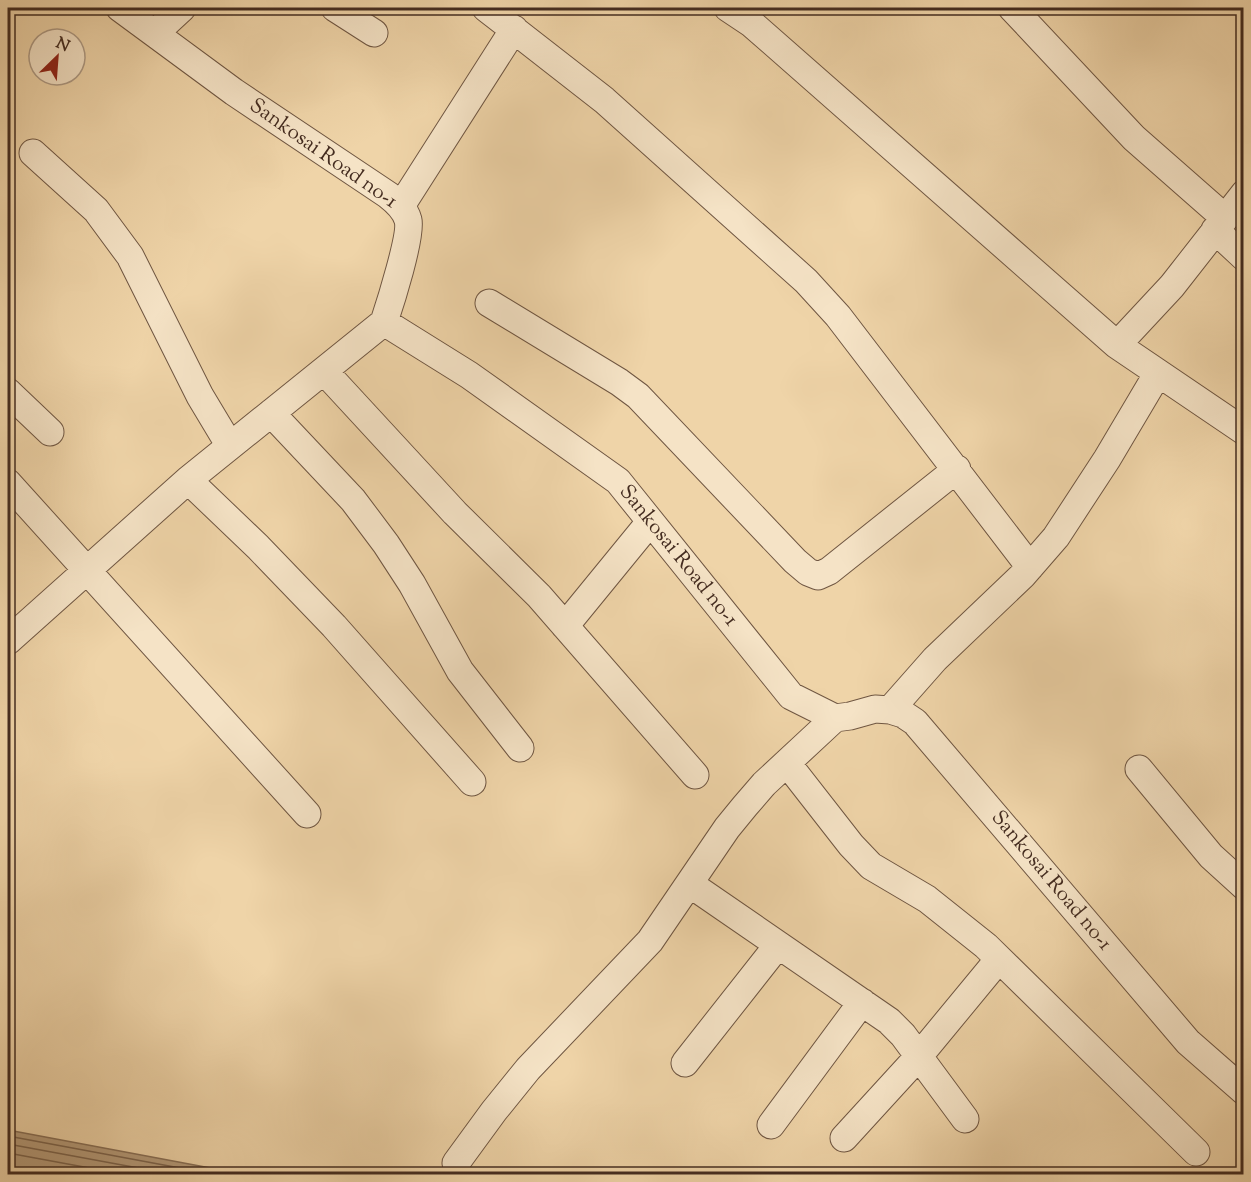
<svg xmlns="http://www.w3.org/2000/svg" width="1251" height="1182" font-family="'Sorts Mill Goudy',serif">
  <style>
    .water { fill: #b59b7a; stroke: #886f56; stroke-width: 1.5 }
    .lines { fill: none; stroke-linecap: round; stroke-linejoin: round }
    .shore { stroke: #7c644d; stroke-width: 1.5 }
    .minor-casing { stroke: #6f5642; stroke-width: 29 }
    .minor { stroke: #f5e3c6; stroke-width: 27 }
    .labels { text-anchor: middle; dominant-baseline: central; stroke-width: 4.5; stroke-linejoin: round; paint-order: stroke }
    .street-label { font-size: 21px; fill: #442c20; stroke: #f5e3c6 }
  </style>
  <rect width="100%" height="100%" fill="#efd4a8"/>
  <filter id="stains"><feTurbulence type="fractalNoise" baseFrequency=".00333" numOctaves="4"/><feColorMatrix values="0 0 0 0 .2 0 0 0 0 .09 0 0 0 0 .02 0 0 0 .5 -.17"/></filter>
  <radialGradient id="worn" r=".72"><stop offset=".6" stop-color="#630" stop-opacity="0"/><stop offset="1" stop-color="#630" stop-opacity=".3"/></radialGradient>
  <path class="water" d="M8,1130L237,1173L240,1174H8Z"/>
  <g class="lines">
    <path class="shore" d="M8,1136L212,1174
      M8,1144L171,1174
      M8,1153L122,1174"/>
    <g class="minor-casing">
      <path id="minor" d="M120,8L234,92L388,195C397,202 405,209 408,220C412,235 390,304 384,322L469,375L618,481L791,696L835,718L850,716L875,709L890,710L903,714L915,722L1188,1042L1244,1091
        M335,8L374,33
        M486,8L604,100L806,281L838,316L1030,567
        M728,8L752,24L1117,345L1244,431
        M1012,8L1134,138L1225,218
        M155,33L182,8
        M33,153L96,210L130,256L200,396L230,446
        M401,206L514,29
        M1215,230L1244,257
        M489,303L619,382L638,396L795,561L808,572L818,576L829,571L957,469
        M1117,345L1172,286L1244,194
        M324,371L455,513L539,596L695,775
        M8,392L50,432
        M271,413L353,500L386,544L412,584L460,671L520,748
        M188,480L258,547L334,626L472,782
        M8,483L307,814
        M565,626L650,522
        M8,641L188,480L384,322
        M890,710L935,659L1023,575L1056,537L1107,459L1158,373
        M787,763L851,845L871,866L927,899L986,946L1196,1152
        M1139,769L1211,856L1244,886
        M690,884L889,1021L903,1035L965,1119
        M685,1063L778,945
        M771,1125L862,1002
        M844,1138L919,1056L999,959
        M456,1163L494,1111L528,1069L650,941L727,828L745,806L764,784L835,718"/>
    </g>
    <use href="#minor" class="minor"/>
  </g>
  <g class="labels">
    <g class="street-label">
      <text transform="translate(323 154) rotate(35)">Sankosai Road no-1</text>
      <text transform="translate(678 556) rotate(51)">Sankosai Road no-1</text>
      <text transform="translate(1051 881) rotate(50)">Sankosai Road no-1</text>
    </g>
  </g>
  <rect width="1251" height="1182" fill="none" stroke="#efd4a8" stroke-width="30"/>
  <rect x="9" y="9" width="1233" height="1164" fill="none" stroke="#442c20" stroke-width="3"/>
  <rect x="15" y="15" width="1221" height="1152" fill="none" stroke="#442c20" stroke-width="1.5"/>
  <g transform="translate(57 57) rotate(25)"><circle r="28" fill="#f5e3c6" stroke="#ae9a84" stroke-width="1.5"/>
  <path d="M0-4.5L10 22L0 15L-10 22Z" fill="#8f2418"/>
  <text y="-9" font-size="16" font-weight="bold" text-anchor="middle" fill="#442c20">N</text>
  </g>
  <rect width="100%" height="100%" filter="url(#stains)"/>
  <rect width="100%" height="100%" fill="url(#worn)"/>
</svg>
